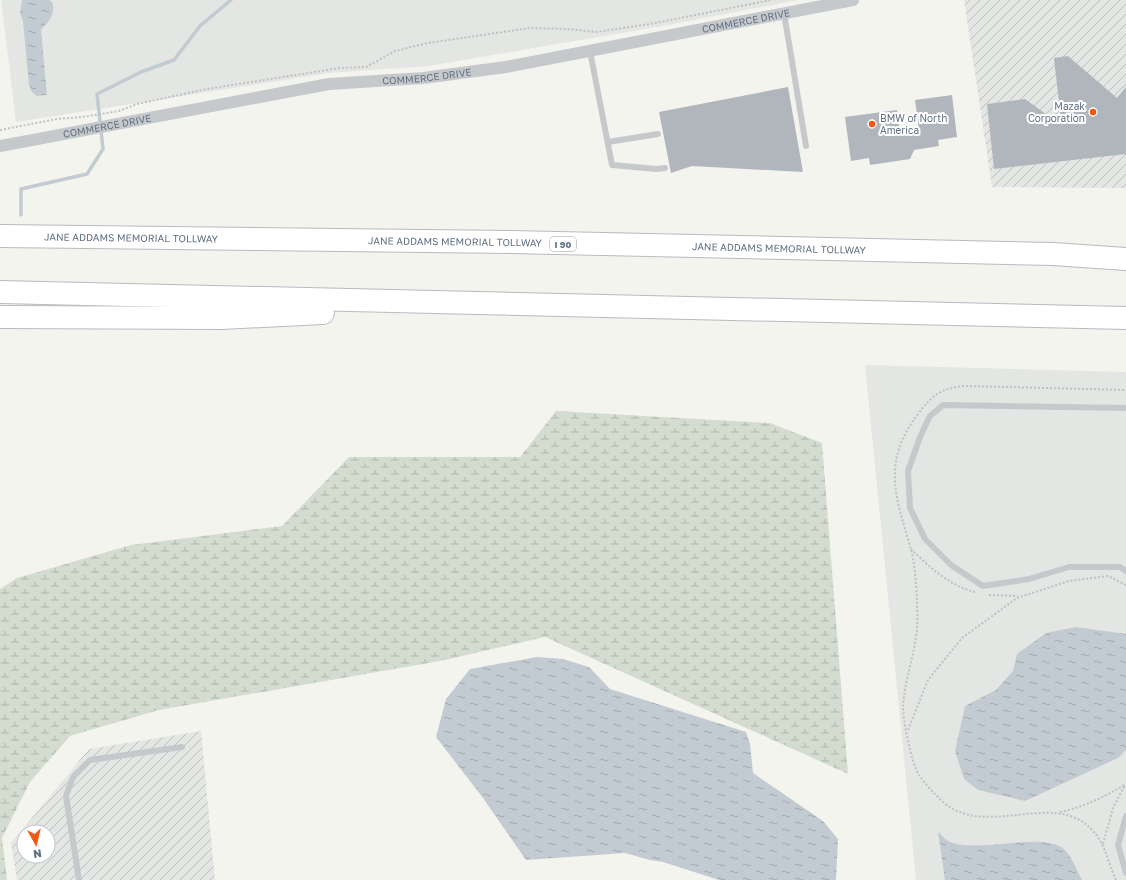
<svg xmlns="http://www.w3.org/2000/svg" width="1126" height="880" font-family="'Golos Text',sans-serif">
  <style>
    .built { fill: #e4e6e3 }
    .industrial { fill: url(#industrial-furrows); fill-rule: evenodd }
    .wetland { fill: url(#wetland-marsh) }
    .water { fill: url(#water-ripples) }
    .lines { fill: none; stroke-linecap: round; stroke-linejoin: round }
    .stream { stroke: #c2cbd1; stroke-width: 3.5 }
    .building { fill: #b0b6bc }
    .motorway-casing { stroke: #b8babd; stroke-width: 24 }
    .path { stroke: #bfc0c2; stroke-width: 2; stroke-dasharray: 2 2; stroke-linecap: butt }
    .service { stroke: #c6c9cc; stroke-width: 6 }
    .minor { stroke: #c6c9cc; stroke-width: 12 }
    .motorway { stroke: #fff; stroke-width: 22 }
    .poi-dot { fill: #f05813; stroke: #fff; stroke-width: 1.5 }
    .labels { text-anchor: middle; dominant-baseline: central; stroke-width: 4; stroke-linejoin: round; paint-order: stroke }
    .shield { fill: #fff; stroke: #909ca8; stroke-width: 1 }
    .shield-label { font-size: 9px; font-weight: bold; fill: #617183 }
    .street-label { font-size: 10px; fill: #617183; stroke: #fff }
    .poi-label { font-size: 10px; fill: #617183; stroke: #fff; text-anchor: end }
  </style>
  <defs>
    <pattern id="industrial-furrows" width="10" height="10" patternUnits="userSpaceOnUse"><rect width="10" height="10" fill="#e4e6e3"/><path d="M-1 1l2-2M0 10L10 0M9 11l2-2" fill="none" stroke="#bcbfbd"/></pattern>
    <pattern id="wetland-marsh" width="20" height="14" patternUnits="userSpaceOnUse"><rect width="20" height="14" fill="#d4dcd0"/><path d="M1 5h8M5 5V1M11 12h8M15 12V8" fill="none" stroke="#afb7ae"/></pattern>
    <pattern id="water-ripples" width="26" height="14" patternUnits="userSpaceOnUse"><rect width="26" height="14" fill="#c2cbd1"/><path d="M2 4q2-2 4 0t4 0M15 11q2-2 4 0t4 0" fill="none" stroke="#a1a9af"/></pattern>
  </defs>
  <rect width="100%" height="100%" fill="#f4f4ef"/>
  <path class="built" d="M1,0H798L674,24L429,66L329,73L16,122Z
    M865,365L1126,372V880H916Z"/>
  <path class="industrial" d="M964,0H1126V188L992,187Z
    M201,731L215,880H17L11,843L89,749ZM24,832H48V856H24Z"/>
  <path class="wetland" d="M556,411L770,423L822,443L848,774L545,637L440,661L159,710L70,736L30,782L2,838L7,880H0V589L17,578L131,545L282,526L349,457H520Z"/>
  <path class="water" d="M22,0H49L52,2C56,15 49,21 41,30L47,95L37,96L32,92L29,85L23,21L20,13Z
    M1076,627L1126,634V750L1118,758L1025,801L978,790L964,779L955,751L965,706L996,690L1013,671L1017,654L1046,633Z
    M537,657L563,659L589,667L610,689L746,732L750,744L753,773L823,821L838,839L836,880H719L663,862L650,860L625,853L526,860L483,798L436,737L446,699L470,669Z
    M938,832C942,835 945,840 950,842C980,854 1044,830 1065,850C1072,857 1077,871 1082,880H945Z"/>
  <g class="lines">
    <path class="stream" d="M21,215V189L87,174L103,149L97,94L141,72L174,60L200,26L231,0"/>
  </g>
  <path class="building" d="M1068,56L1117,98L1126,87V154L994,169L987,104L1025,99L1054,120H1061L1054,58Z
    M788,87L803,172L692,166L671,173L659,112Z
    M952,95L957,137L938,140L939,146L914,150L910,159L870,165L869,158L851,161L845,117L897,110L900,133L919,130L915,100Z"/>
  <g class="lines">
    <g class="motorway-casing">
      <g id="motorway">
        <path id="s2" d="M0,236L511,242L1053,254L1126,259"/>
        <path d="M0,292L1126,318"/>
        <path d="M0,317L221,318L323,313"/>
      </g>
    </g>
    <path class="path" d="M0,130L57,119L82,117L119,111L137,104L207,89L340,68L366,67L395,51L428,43L530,28L568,29L597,32L650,24L771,0
      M911,549C929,567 950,586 975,592
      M989,595L1018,596
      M908,730L928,680L962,638L1017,598L1069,581L1108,576L1126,585
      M1060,812C1084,807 1104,797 1126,784
      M1103,844L1113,808L1125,785
      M1116,880C1108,863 1106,845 1093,831C1054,786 980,845 937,796C931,790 924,783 919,775C912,765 902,718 903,705C905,679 915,654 917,628C918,619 917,609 917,601C916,584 915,562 910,546C895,494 882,462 918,414C933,394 941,388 966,386L1126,390"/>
    <path class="service" d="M784,13L806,146
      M590,51L612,165L656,169L665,168
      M608,142L658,134
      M1126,408L943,405L930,416L920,437L908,471L910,508L925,539L951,565L983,586L1029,579L1069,567H1120L1126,571
      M1126,816L1118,845L1126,873
      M79,880L66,796L73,777L90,760L182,747"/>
    <path class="minor" id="s1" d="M0,146L329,84L423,78L506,67L853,0"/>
    <use href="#motorway" class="motorway"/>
  </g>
  <g class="poi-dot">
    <circle cx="1093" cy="112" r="4"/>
    <circle cx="872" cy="124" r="4"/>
  </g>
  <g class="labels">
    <rect class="shield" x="550" y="237" width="26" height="14" rx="3"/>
    <g class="shield-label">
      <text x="563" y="244">I 90</text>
    </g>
    <g class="street-label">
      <text stroke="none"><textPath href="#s1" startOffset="757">COMMERCE DRIVE</textPath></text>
      <text stroke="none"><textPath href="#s1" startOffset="433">COMMERCE DRIVE</textPath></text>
      <text stroke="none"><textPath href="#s1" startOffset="109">COMMERCE DRIVE</textPath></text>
      <text stroke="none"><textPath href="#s2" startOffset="131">JANE ADDAMS MEMORIAL TOLLWAY</textPath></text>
      <text stroke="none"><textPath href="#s2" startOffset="455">JANE ADDAMS MEMORIAL TOLLWAY</textPath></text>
      <text stroke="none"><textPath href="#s2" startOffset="779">JANE ADDAMS MEMORIAL TOLLWAY</textPath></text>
    </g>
    <g class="poi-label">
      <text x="1085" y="106">Mazak<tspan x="1085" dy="12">Corporation</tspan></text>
      <text x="880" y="118" text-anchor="start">BMW of North<tspan x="880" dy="12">America</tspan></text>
    </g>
  </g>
  <g transform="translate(36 844) rotate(172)"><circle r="19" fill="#ffffff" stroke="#c0c6cd"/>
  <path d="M0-3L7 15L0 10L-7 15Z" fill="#f05813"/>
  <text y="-6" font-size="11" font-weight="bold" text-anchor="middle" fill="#617183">N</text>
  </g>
</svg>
